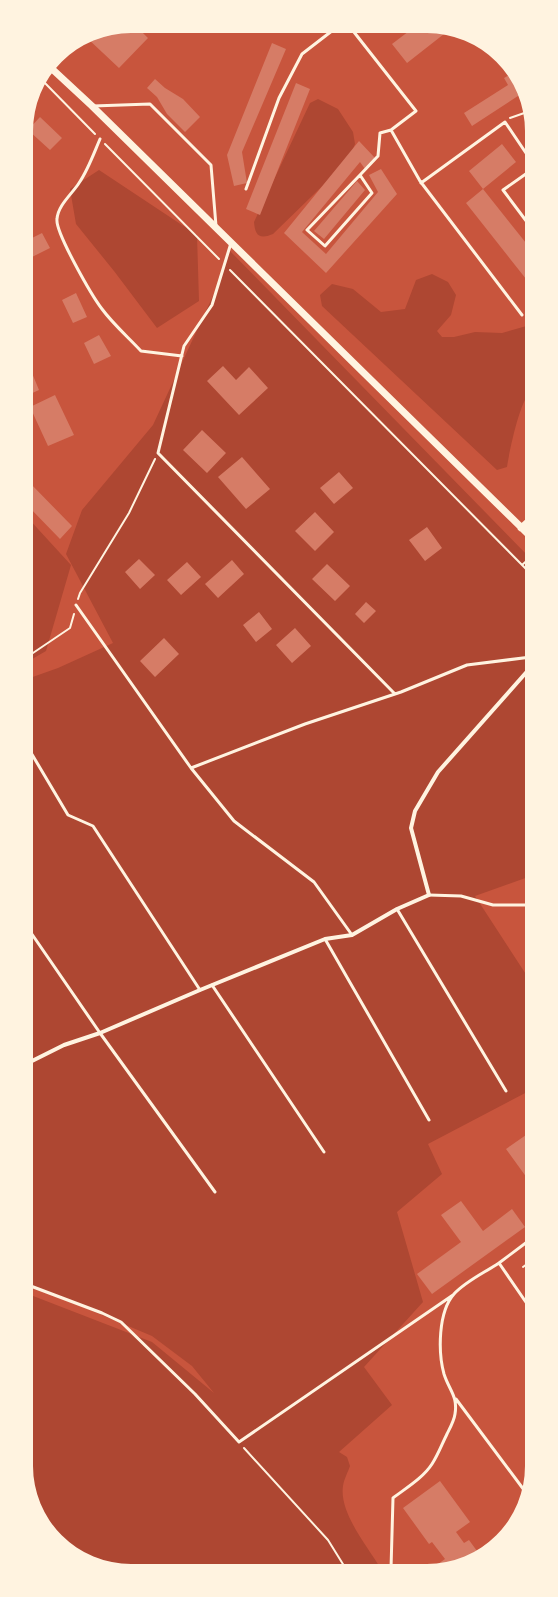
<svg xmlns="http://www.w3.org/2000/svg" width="558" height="1597" font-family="Manrope,sans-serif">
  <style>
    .green { fill: #ae4732 }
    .building { fill: #d67c66 }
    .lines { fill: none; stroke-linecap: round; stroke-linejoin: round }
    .path { stroke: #fff3e0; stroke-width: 2 }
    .service { stroke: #fff3e0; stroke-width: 3 }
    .minor { stroke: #fff3e0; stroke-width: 4 }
    .tertiary { stroke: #fff3e0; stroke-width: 7 }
  </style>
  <rect width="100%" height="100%" fill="#c8553d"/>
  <path class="green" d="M318,99L338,109L353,132L355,144L348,161L273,234C259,240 255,235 254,222L310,103Z
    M99,170L197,235L199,301L157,328L114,271L76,224L70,189Z
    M230,251L531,559V876L475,896L531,982V1090L428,1144L442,1174L397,1212L423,1302L364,1367L392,1405L339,1452L347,1457L350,1466C348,1472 344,1479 343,1486C339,1513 368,1547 381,1569H111L57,1540L28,1486V1294L152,1342L214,1393L192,1366L152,1336L28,1284L27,679L58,668L113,643L66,554L82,510L153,425L218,285Z
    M432,274L448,282L456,295L451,315L437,331L442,337H454L475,332L502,333L530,325V393C520,400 509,453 507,467L497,470L322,306L320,295L332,284L353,289L381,312L405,309L416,280Z
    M27,517L71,565L46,651L27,662Z"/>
  <path class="building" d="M131,26H136L148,38L119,68L86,37L91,34Z
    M413,28H439L444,34L407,63L392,44Z
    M272,43L286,49L242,152L247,183L234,186L227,155Z
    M511,74L521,94L472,126L464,113L508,85L504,78Z
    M155,79L165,88L183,99L200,117L185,132L167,114L157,97L147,88Z
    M296,83L310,89L260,215L246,209Z
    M40,117L62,138L50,150L28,130Z
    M359,141L375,158L365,169L360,162L302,232L326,254L378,192L369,175L381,169L397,194L326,273L284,233Z
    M502,144L516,162L483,189L469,171Z
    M357,181L365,190L324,239L314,231Z
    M483,189L530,248V284L466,203Z
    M42,233L50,248L32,257L26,246V241Z
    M76,293L87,317L73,323L62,300Z
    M99,335L111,356L94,364L84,343Z
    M27,361L39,390L28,395L27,393Z
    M223,366L236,380L249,367L268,388L239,415L207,381Z
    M55,395L74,435L48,446L30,407Z
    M202,430L226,453L207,473L183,450Z
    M242,457L270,489L246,509L218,477Z
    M339,472L353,488L334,504L320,488Z
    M27,480L72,526L60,539L27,505Z
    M315,512L334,532L315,551L295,531Z
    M427,527L442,548L425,561L409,540Z
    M139,559L155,575L140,589L125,572Z
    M232,560L244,574L218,598L205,584Z
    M187,562L201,577L181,595L167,580Z
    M327,564L350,586L335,601L312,579Z
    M366,602L376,611L364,623L355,614Z
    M259,612L272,629L256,642L243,625Z
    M295,628L311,646L292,663L276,645Z
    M164,638L179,654L155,677L140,661Z
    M526,1135L531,1143V1174L527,1178L506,1149Z
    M461,1201L483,1231L512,1209L525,1227L432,1294L417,1274L461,1242L441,1215Z
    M440,1481L470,1522L456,1532L464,1543L469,1540L477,1551L511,1526L506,1535L479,1557L447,1569H431L445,1559L432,1542L429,1544L403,1508Z"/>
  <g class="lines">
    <path class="path" d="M41,79L95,134
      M510,118L530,111
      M105,144L219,259
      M230,270L531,574
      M522,565L531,557
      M78,599L80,593L129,513L155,459
      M27,657L70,628L74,614
      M523,1267L531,1261
      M244,1448L328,1540L346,1569"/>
    <path class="service" d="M350,27L416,111L391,130L380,133L378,156L360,175
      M93,106L150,104L211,165L216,226
      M391,130L420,181L522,315
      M100,139C94,153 88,170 79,183C72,194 58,205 57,219C55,232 92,296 102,309C113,324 128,337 141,351L182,356
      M530,171L503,190L530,226
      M360,175L372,193L325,246L307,230Z
      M421,183L505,122L530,159
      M246,189L279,98L302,54L337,27
      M231,243L212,305L184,346L158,453L395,694
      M76,605L191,768L234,821L314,882L352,935
      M27,746L68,815L93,826L200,990
      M191,768L305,724L401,692L467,665L531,657
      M429,895L461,896L493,905H531
      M397,909L506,1091
      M27,927L100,1033L215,1192
      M325,939L429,1120
      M212,985L324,1152
      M531,1239L499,1263L532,1311
      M28,1285L102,1313L121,1322L195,1394L239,1442L453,1295
      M456,1399L527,1494
      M391,1569L393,1498C406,1488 423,1478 432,1464C438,1455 442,1444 447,1434C450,1428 454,1421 455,1414C458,1396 449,1390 444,1374C438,1352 438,1312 454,1294C466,1281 484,1273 499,1263"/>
    <path class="minor" d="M28,1063L64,1045L100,1033L200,990L325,939L352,935L397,909L429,895L411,828L415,811L438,772L531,667"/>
    <path class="tertiary" d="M50,67L92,106L531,537
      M521,528L530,520"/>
  </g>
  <path d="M0 0H558V1597H0ZM131 33H427A98 98 0 0 1 525 131V1466A98 98 0 0 1 427 1564H131A98 98 0 0 1 33 1466V131A98 98 0 0 1 131 33Z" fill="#fff3e0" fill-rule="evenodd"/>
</svg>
